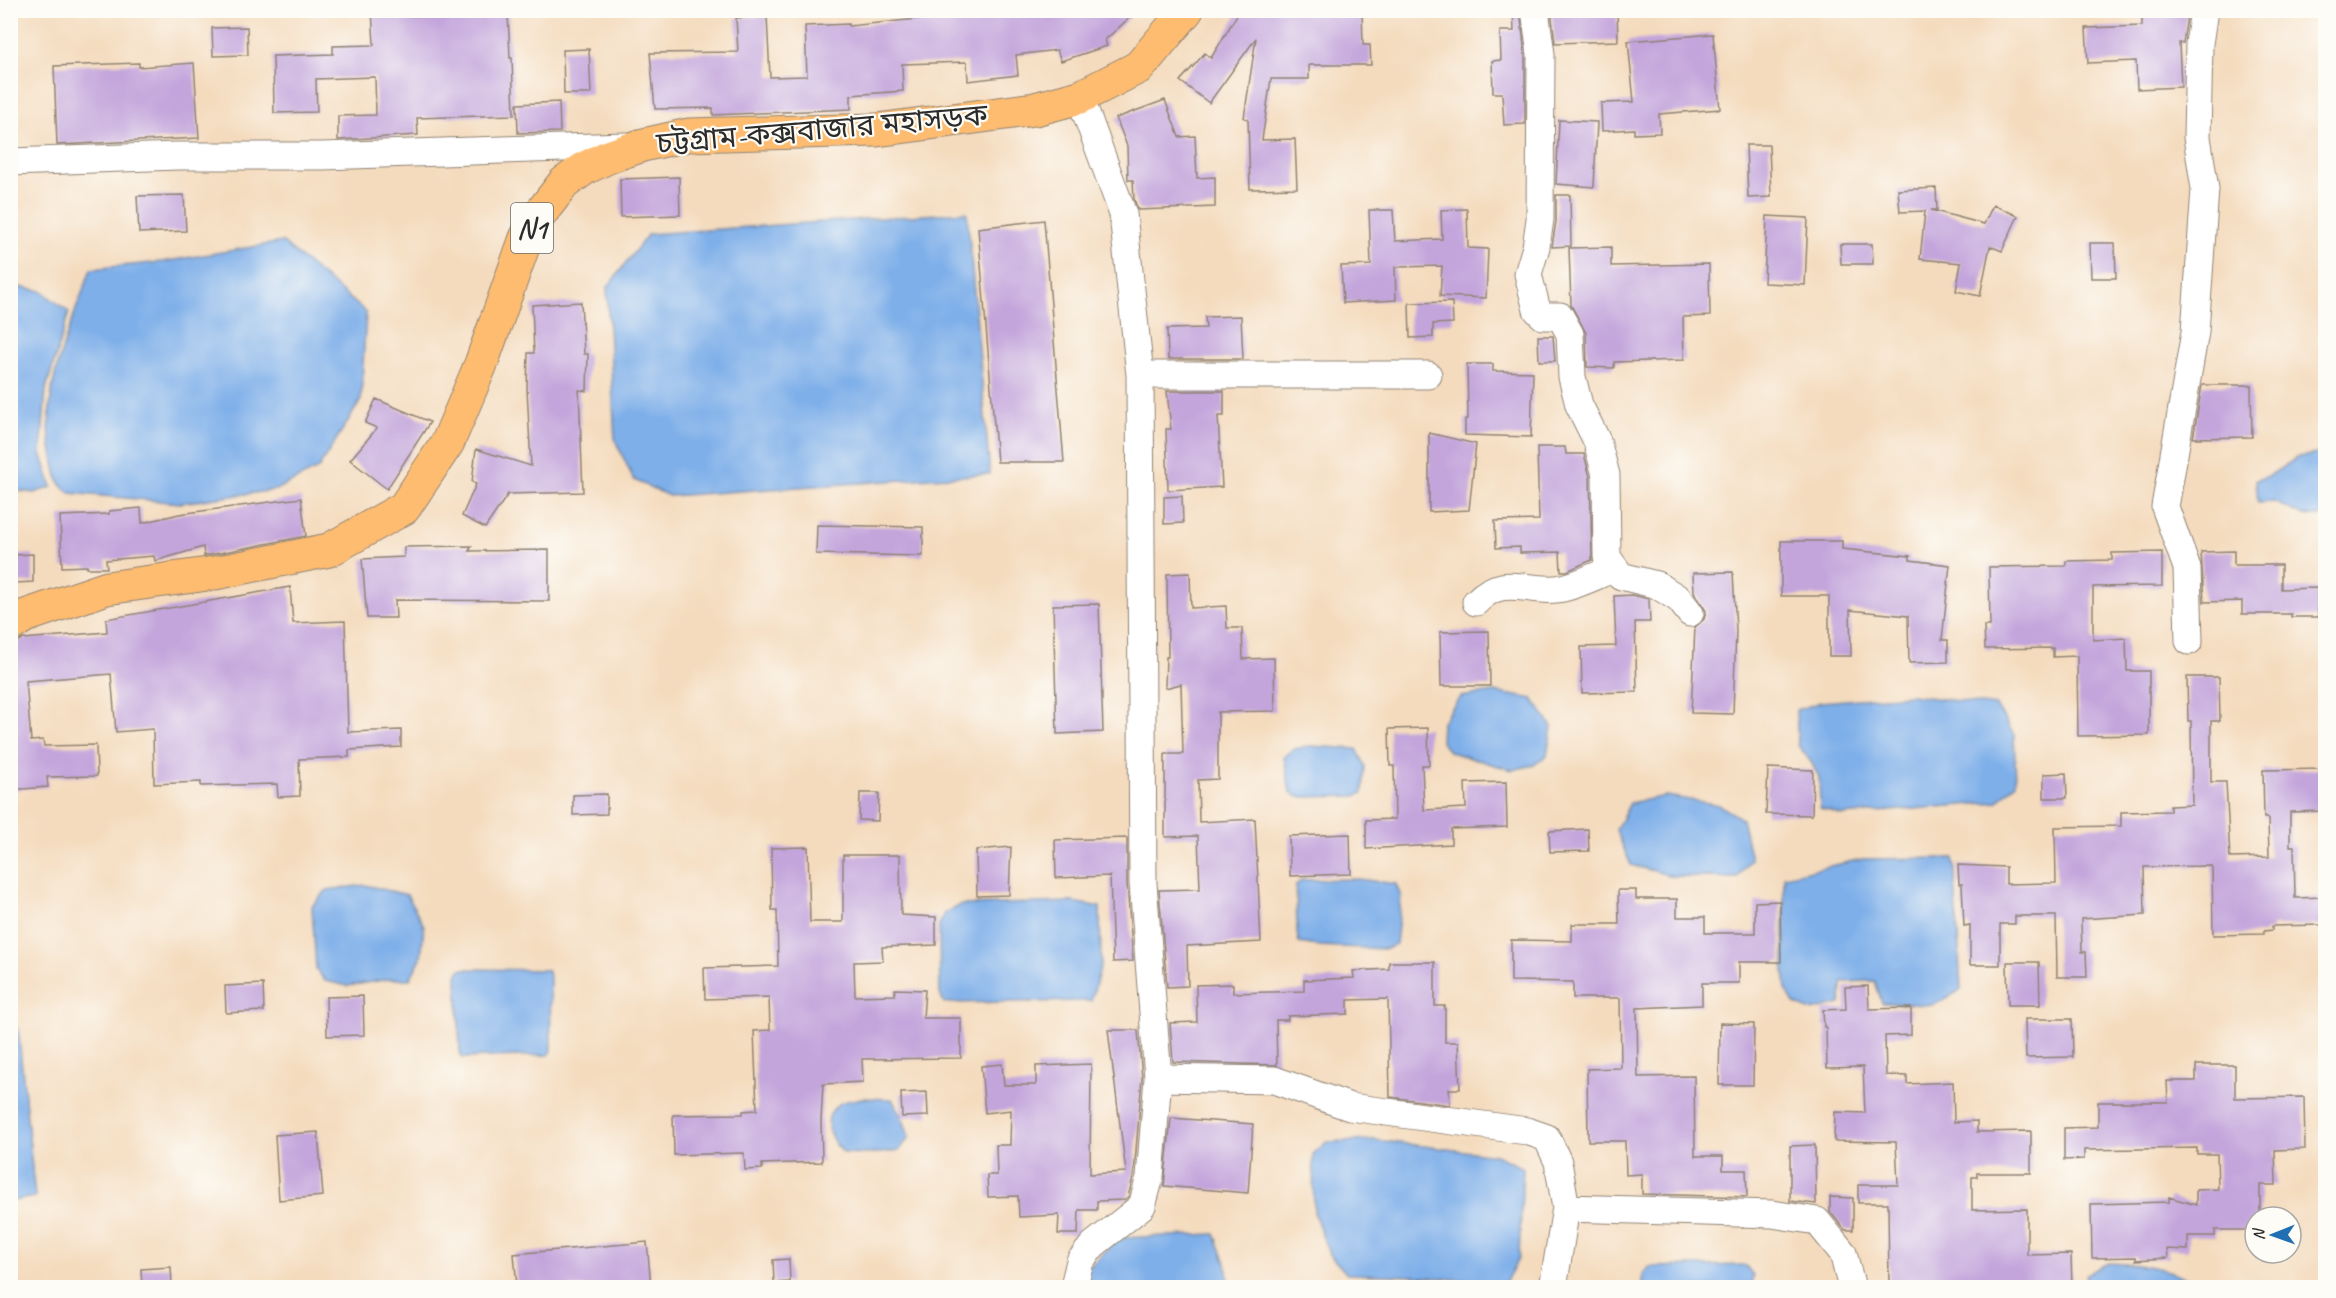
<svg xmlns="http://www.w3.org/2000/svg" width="2336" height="1298" font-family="Caveat,'Noto Sans Bengali',sans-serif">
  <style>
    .water { fill: #7eafe9; stroke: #546d8a; stroke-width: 1.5 }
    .building { fill: #c3a5db }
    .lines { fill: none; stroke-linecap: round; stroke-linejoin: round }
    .minor-casing { stroke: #908374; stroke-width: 29 }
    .highway-casing { stroke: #908374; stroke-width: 35 }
    .minor { stroke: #fff; stroke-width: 27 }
    .highway { stroke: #febc70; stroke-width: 33 }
    .labels { text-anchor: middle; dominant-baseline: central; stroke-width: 4.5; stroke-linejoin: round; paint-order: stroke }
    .shield { fill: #fdfcf7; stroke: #6a6a68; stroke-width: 1.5 }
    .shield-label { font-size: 28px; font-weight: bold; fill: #2b2b2b }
    .street-label { font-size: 30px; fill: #2b2b2b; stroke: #fdfcf7 }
  </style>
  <rect width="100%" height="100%" fill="#fdfcf7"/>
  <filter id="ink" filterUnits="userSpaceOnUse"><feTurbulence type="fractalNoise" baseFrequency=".0167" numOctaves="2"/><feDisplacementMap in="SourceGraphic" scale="12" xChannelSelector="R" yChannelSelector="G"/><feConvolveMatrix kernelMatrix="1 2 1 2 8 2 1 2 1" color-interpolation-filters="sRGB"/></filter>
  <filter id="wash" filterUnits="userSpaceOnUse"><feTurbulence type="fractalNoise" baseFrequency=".008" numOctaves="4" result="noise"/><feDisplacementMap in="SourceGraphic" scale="24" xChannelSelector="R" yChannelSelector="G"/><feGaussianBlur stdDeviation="1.35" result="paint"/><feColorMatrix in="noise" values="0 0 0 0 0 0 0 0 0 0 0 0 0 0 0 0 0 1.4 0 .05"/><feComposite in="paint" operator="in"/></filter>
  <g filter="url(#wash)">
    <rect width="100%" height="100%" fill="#f4dbbe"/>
    <path class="water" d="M967,212L990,474L669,496L634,480L615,440L607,288L648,234Z
      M282,242L366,312L361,400L318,469L275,490L180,503L70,493C55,481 57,476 53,457C38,394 70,328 91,269L162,262Z
      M11,285L41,291L69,312L46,389L41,453L52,487L34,493L11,490Z
      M2323,453L2326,454L2325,517L2302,515L2274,502L2258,503L2256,480L2269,476L2298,457Z
      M1494,692L1533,699L1552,727L1547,755L1534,765L1512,770L1450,752L1441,742L1442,722L1460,697Z
      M1911,695L1996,706L2014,735L2016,783L1997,802L1842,815L1820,808L1819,777L1811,762L1798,745L1796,710L1821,702Z
      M1310,746L1357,749L1365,766L1363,793L1355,796L1298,797L1290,791L1284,757L1294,749Z
      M1666,796L1719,805L1742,819L1751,859L1737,878L1673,876L1631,865L1616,830L1630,803Z
      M1954,858L1961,990L1934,1005L1882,1003L1875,981L1842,982L1841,1004L1811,1011L1794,1004L1786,989L1784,970V876L1862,859Z
      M1358,879L1396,884L1401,897L1396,944L1386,949L1318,946L1299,943L1297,933L1296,885L1302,880Z
      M365,885L407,895L424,926L421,958L410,979H389L348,986L325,981L316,969L312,906L327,890Z
      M1072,902L1100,907L1101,965L1091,1001L944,1003L940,994L939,925L945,913L961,905Z
      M461,969L547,970L550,978L551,1050L549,1055L462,1058L460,1052L457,975Z
      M10,1028H18L35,1197L11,1201Z
      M862,1098L892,1099L904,1122L909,1137L899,1151L870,1154L844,1153C829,1140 820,1117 839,1104C845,1100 855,1100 862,1098Z
      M1375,1140L1496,1155L1523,1168L1519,1257L1505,1283L1413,1276L1347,1274L1329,1254L1314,1212L1313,1154L1327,1142Z
      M1215,1234L1226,1263L1229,1287L1080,1288L1081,1275L1119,1238Z
      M2108,1263C2139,1265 2164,1265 2191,1281L2192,1287H2084L2086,1274Z
      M1744,1265L1753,1276L1752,1287H1643V1274L1649,1267Z"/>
    <g id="blocks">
      <path class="building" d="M372,10H406V16L508,13L510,58H512L514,115L417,118L418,135L338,140V116L376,115L375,77L316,79L317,112L274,113L273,56L333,54V46L374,45Z
        M927,10H1138L1105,40L1107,46L1061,61L1057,50L1016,55L1018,75L968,81L967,62L902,64L903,91L851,95V109L713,115V108L655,109L650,53L738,52L736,18L767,16L770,77L807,76L805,26L849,24V26L927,18Z
        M1240,10H1304V12L1362,10L1363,45H1370L1371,65H1309V79H1271L1262,140L1295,139L1297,188L1250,189L1248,119L1244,118L1256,38L1209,103L1180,81L1205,53L1211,58Z
        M1513,10H1520L1525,55V124L1504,125L1502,93H1493L1492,61L1501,60L1500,31H1514Z
        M1551,10H1617L1618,41L1555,43Z
        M2142,10H2188L2183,43H2179L2181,87L2137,89L2136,61L2088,63L2086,28L2142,26Z
        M247,27L248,55L213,56L212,28Z
        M1713,34L1720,109L1659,114L1660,133L1634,134V129L1602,131L1601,103L1634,102L1628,41Z
        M589,49L591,94H564L563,50Z
        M139,63V67L194,63L199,138L57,145L54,66Z
        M1165,100L1179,137L1195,136L1197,178L1215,177V207L1138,210L1134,199L1133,180H1128L1127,146L1116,118Z
        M559,102L560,132L518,133L517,104Z
        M1559,120L1597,122L1594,187L1556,184Z
        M1746,145H1769L1771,197L1748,198Z
        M679,177L680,215L621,217L620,179Z
        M1936,188L1937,210H1931L1984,224L1993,205L2018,216L2002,251L1990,246L1980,296L1956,291L1961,263L1920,259L1925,211L1900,212L1898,190Z
        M184,195L186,231L139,233L137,196Z
        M1556,195H1570L1571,246L1552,247L1556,221Z
        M1467,209L1468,248L1488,249L1486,298L1440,296L1442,266L1395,267L1396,300L1343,303L1341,266L1371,265L1369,210H1393L1395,241L1442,239L1441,210Z
        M1767,216L1808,218L1805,285L1764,283Z
        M1044,220L1064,462H997L978,228Z
        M2090,243H2115L2116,278H2091Z
        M1840,244H1872L1873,264H1841Z
        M1611,247V266L1709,264L1710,316L1683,317L1684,360L1614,362V368L1587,367L1586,333L1571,305L1569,248Z
        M581,302L584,354H588L587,391L579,390L583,492L508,494L485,528L462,516L476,484L472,482L476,449L531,466L527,389L528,353H534L532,305Z
        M1452,302L1453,323L1433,324V337L1410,338L1409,303Z
        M1241,316L1243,359H1168L1167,329L1206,328L1205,317Z
        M1538,336H1553L1555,361H1539Z
        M1467,364H1493V371L1533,372L1531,437L1465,435V419H1468Z
        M2202,385H2251L2252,437L2193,438Z
        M1167,391H1224V416H1218L1222,487L1168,490L1166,429H1171Z
        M376,399L430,422L387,489L350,460L377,428L365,423Z
        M1429,433L1476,444L1469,510L1429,512Z
        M1537,447H1565L1566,454H1584L1590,477L1592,560L1567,571H1561L1560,552L1520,553V547L1496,548L1495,521L1539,520Z
        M1182,496L1183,523L1164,524V497Z
        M301,498L306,536L204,556L203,547L155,561L154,556L106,560L107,568H87V566L62,567L60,516L109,514V511L141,508L142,523L179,514Z
        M817,525L923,527V556L816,554Z
        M1781,541H1842V549L1910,556V560L1950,565L1942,640H1948V662L1909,663L1908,616L1850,610L1851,656H1829V596H1781Z
        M472,546L469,551L549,550V601L395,600L396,618H367L362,559L404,557V547Z
        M2234,551V565H2281V589L2317,588L2318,617H2291V614H2242V601L2204,602L2201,552Z
        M2162,552V586L2093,587V640L2126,638L2127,671H2149V735L2078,736L2077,656L2053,657V648L1985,649L1984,626H1990L1989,567L2066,566V561L2112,560V553Z
        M33,554V582L15,583L14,555Z
        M1733,572L1736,631L1733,714L1691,713L1695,627L1704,619L1706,611L1694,592L1693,573Z
        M1190,573L1191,608L1226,606L1227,628H1242L1243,659L1274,658L1275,711L1218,712V779L1198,780L1199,822L1255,819L1261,942L1187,946L1188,986L1167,987L1159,890L1200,889L1198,836L1165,837V754H1183L1181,684L1165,688L1166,657H1168L1167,574Z
        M290,587L293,623L345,621L348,732L401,730V747L349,750V757L299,759L300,796L278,797L277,784L201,786V782L154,784L153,729L116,732L111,674L26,681L31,741L43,740L44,746L96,745L97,776L47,777L48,787L10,790V644L23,639L107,632L106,619Z
        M1632,595L1649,599L1650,622H1635L1637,692L1582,693L1581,647L1616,646L1614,596Z
        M1099,604L1103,732L1057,734L1053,605Z
        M1489,631L1490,686H1441L1440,632Z
        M2187,677H2219L2220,721H2211V782H2226L2230,858L2269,857L2268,818H2264L2263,770L2325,769V811L2290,812V846H2294L2295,898L2325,897V925L2272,926V930L2264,931V934L2213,935L2212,866L2144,867L2145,915L2081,919L2082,952H2086L2087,977H2057L2056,916H2015V924H2000V965H1970V925L1964,926L1962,884H1959L1958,865L2006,867V884L2056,883L2055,827L2121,826V812L2170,811V806L2192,805L2191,721H2188Z
        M1428,728L1429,765H1422L1424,810L1466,808L1465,783L1506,782L1507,827L1451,829V844L1366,849V820L1395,819L1394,766H1390L1389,729Z
        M1768,768L1813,770L1812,815L1766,814Z
        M2066,773L2067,798H2044V774Z
        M860,793H879L878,821L859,820Z
        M607,794V814L573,815V795Z
        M1588,829L1589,851L1550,852L1549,831Z
        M1350,834L1351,874L1290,876L1289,836Z
        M1127,838V884L1133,961L1113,962L1110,876L1056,878L1055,840Z
        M808,847L810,922H843V855H900L901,915L936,917V945L882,947L883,961L854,962L855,996L895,995V989L925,990L923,1018H961V1058L862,1059L863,1082L823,1084L821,1121L822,1162L762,1164V1169L745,1170L744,1153L674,1155L673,1115L743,1114V1111L757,1110L754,1031L770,1030L769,997L705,999L704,968L778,966L777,910H772L771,848Z
        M1011,847L1009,895L977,896L976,850Z
        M1618,890H1636V899H1677V917H1705V933H1755V902L1780,901L1781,962H1739V983H1702V1005L1637,1008L1638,1077L1694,1076L1695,1156H1723V1170H1746L1747,1197L1642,1194V1174L1626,1175L1625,1141H1588L1587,1069L1621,1068L1620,998H1573V982L1511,981V940L1572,941V924H1619Z
        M1389,962H1435V1006H1445V1042H1458L1460,1089H1449L1450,1105L1390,1097L1388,999L1348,1000V1014L1288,1016V1020H1276L1277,1065L1173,1062L1170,1023L1197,1022L1196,985L1233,984V993L1304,991V980L1354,978L1353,971L1389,969Z
        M2007,962H2039L2040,1005H2008Z
        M263,984L264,1011L226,1013L225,986Z
        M1868,986L1869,1009L1911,1008V1035L1885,1036L1886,1075L1907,1076V1084L1953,1082L1954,1122L1977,1121V1132L2031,1131V1173H1977V1177H1972V1210L2027,1209V1255L2071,1254L2072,1287H1889L1888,1203H1858V1185H1898L1896,1142L1834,1141L1835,1112L1865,1113L1863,1067L1827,1068L1826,1027H1824L1823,1010L1846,1009L1845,987Z
        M363,996L364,1035L327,1036L326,997Z
        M2025,1019H2072L2073,1057L2026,1058Z
        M1720,1023L1754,1024L1753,1085H1719Z
        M1108,1030H1138L1142,1078L1134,1174L1128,1197L1124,1200L1097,1201V1210H1079L1078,1234H1058L1059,1215L1019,1217L1018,1196L988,1197L987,1175H997L996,1145H1010L1011,1110L985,1113L981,1066L1002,1064L1004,1085H1036V1066L1091,1064L1090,1174L1126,1172Z
        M2196,1065H2235V1098L2304,1097L2305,1149L2275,1150L2276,1185H2260V1217H2255V1230H2215V1236H2188V1250L2167,1249L2168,1258L2136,1260V1257L2092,1258L2091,1204L2169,1202V1197L2196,1205V1190L2218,1189L2217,1154H2197V1148L2084,1150V1159L2064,1160V1128L2098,1127V1102H2168L2167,1081H2196Z
        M927,1092L928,1116L902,1117L901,1093Z
        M1171,1118L1253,1124L1248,1193L1164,1186Z
        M318,1132L323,1196L279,1200L275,1135Z
        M1815,1145L1816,1204L1790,1201V1146Z
        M1830,1197L1853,1198V1230H1845L1830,1212Z
        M647,1242L651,1287H517L514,1254Z
        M789,1259L790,1282L774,1283L773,1260Z
        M171,1267L172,1287H142L141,1269Z"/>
    </g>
  </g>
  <g filter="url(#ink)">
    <use href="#blocks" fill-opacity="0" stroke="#908374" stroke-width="1.5"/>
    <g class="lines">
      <g class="minor-casing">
        <path id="minor" d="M1535,10L1541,54L1540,219L1536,247L1528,274L1537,310L1543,316H1560L1570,334L1572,377L1579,405L1597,441L1606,475L1607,557L1621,576L1657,585L1679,599L1690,613
          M1080,97L1123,214L1140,375L1143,883L1158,1078L1274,1080L1350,1107L1527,1131L1547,1138L1558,1162L1566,1208L1553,1288
          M10,162L178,156H322L626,146
          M1140,375H1428
          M1476,602C1505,572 1529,595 1563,588C1581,584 1599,574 1615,568
          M2189,641L2187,568L2165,507L2195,332L2205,189L2197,137L2199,44L2204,10
          M1566,1208L1772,1214L1817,1221L1843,1253L1852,1288
          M1075,1282L1080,1261L1093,1245L1142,1206L1150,1177L1158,1078"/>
      </g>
      <g class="highway-casing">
        <path id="highway" d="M10,625L25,616L107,588L215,573L329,550L404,508L448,442L481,364L526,238L537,218L564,183L585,168L608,157L643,145L688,135L877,130L1035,109L1080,97L1139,67L1187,10"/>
      </g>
      <use href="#minor" class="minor"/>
      <use href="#highway" class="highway"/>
    </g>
  </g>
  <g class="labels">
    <rect class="shield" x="511" y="203" width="42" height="50" rx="4.5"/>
    <g class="shield-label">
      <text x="532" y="228">N1</text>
    </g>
    <g class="street-label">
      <text transform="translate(822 129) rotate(-5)">চট্টগ্রাম-কক্সবাজার মহাসড়ক</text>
    </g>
  </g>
  <rect width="2336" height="1298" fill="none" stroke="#fdfcf7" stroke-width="36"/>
  <g transform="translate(2273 1235) rotate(269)"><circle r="28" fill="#fdfcf7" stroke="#a9a8a5" stroke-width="1.5"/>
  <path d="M0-4.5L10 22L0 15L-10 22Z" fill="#1f6fb2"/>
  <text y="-9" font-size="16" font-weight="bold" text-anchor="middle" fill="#2b2b2b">N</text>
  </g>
</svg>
